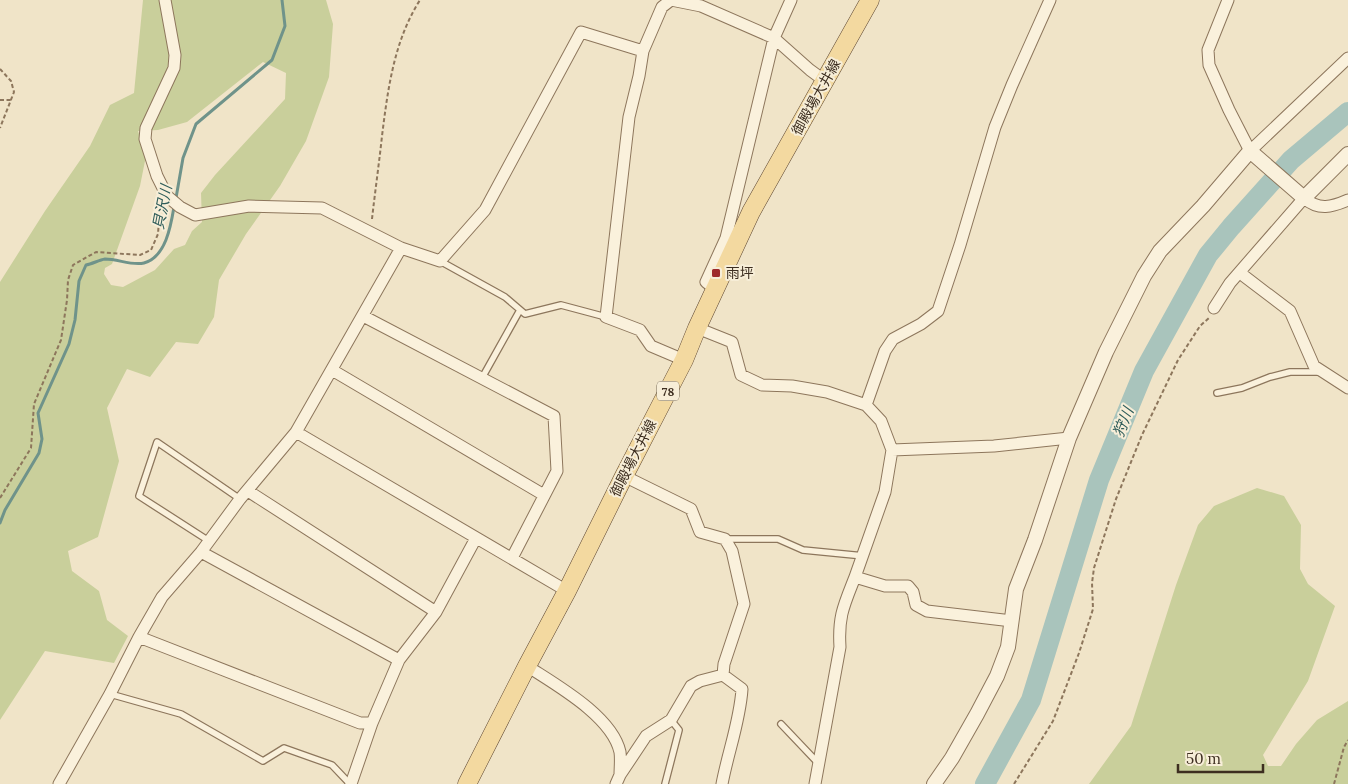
<svg xmlns="http://www.w3.org/2000/svg" width="1348" height="784" font-family="Lora,'Noto Sans JP',serif">
  <style>
    .green { fill: #c9cf9b; fill-rule: evenodd }
    .lines { fill: none; stroke-linecap: round; stroke-linejoin: round }
    .stream { stroke: #6f938a; stroke-width: 3 }
    .river { stroke: #a9c4bc; stroke-width: 20 }
    .service-casing { stroke: #8d765c; stroke-width: 8 }
    .minor-casing { stroke: #8d765c; stroke-width: 13 }
    .tertiary-casing { stroke: #8d765c; stroke-width: 16 }
    .primary-casing { stroke: #5b4430; stroke-width: 19 }
    .path { stroke: #8d765c; stroke-width: 2; stroke-dasharray: 4 2.5; stroke-linecap: butt }
    .service { stroke: #faf1dc; stroke-width: 5.5 }
    .minor { stroke: #faf1dc; stroke-width: 11 }
    .tertiary { stroke: #faf1dc; stroke-width: 14 }
    .primary { stroke: #f3d9a0; stroke-width: 18 }
    .poi-dot { fill: #9e2a2b; stroke: #f7eed8; stroke-width: 2 }
    .labels { text-anchor: middle; dominant-baseline: central; stroke-width: 4; stroke-linejoin: round; paint-order: stroke }
    .shield { fill: #f7eed8; stroke: #756857; stroke-width: 1 }
    .shield-label { font-size: 12px; font-weight: bold; fill: #3d2e20 }
    .street-label { font-size: 14px; fill: #3d2e20; stroke: #f7eed8 }
    .poi-label { font-size: 14px; fill: #3d2e20; stroke: #f7eed8; text-anchor: start }
    .water-label { font-size: 15px; font-style: italic; fill: #2f5d5a; stroke: #f7eed8 }
  </style>
  <rect width="100%" height="100%" fill="#f0e4c8"/>
  <path class="green" d="M143,0H326L333,24L329,77L306,141L280,186L246,234L219,280L214,317L198,344L176,342L150,377L127,369L107,408L119,461L98,537L68,551L72,571L99,591L107,620L128,636L114,663L45,651L0,720V282L45,211L90,146L110,105L134,93ZM263,62L286,73L285,99L215,175L201,193L202,222L192,231L185,245L174,249L155,270L123,287L111,285L104,274L105,268L112,264L140,186L146,156L138,131L158,130L187,122Z
    M1257,488L1284,496L1301,525L1300,569L1308,584L1335,606L1308,681L1263,755L1268,766H1281L1296,744L1317,720L1348,701V784H1089L1131,726L1176,585L1198,525L1214,506Z"/>
  <g class="lines">
    <path class="stream" d="M176,198L183,158L196,124L272,60L285,26L282,0
      M0,523L5,510L39,453L42,439L38,413L69,344L75,320L79,281L86,265C92,264 99,260 105,259C118,259 132,266 144,263C166,257 171,225 174,207"/>
    <path class="river" d="M985,784L1031,700L1099,480L1144,371L1208,255L1231,227L1291,160L1348,112"/>
    <g class="service-casing">
      <path id="service" d="M440,261L505,297L525,314L561,305L606,317
        M482,378L520,310
        M1217,393L1242,388L1270,377L1290,372H1320
        M726,539H778L803,550L864,556
        M209,541L139,496L157,442L240,499
        M110,694L181,714L263,761L284,748L332,765L350,784
        M781,724L818,763
        M665,784L679,730L671,720"/>
    </g>
    <g class="minor-casing">
      <path id="minor" d="M165,0L175,55L174,68L146,128L145,139L157,176L167,196L180,207L195,215L249,206L322,208L401,248L440,261L485,210L581,32L643,51
        M671,0L662,7L643,51L639,76L629,117L606,317L640,330L651,346L684,360
        M671,0L701,6L774,38L810,70L825,81
        M1228,0L1208,50L1209,65L1229,110L1250,151L1348,58
        M1241,271L1244,276L1290,311L1314,366L1348,388
        M715,289L706,282L726,238L774,38L791,0
        M1214,308L1230,283L1304,198C1319,211 1332,207 1348,200
        M363,316L554,416L557,471L512,558
        M697,328L732,342L741,375L762,385L792,386L827,392L866,405L881,421L892,450L885,492L855,577L885,586H908L913,592L916,605L927,611L1012,621
        M332,370L544,495
        M866,405L885,351L893,339L921,324L938,311L960,245L995,127L1012,85L1050,0
        M296,432L567,591
        M892,450L994,446L1069,438
        M624,476L691,509L700,532L725,539L732,551L744,604L724,664L723,675
        M248,491L436,612
        M201,552L399,660
        M139,637L360,723H372L399,660L436,612L476,538
        M527,666C556,685 612,716 620,752C621,759 620,768 620,775
        M59,784L110,694L139,637L162,597L201,552L240,499L296,432L401,248
        M351,784L372,723
        M616,784L620,775L646,736L671,720L691,686L700,681L723,675
        M722,784C728,752 740,721 742,689L723,675
        M815,784L840,647C838,616 844,605 855,577"/>
    </g>
    <g class="tertiary-casing">
      <path id="tertiary" d="M934,784L952,758L977,714L997,676L1008,647L1016,589L1035,540L1069,438L1106,352L1144,276L1160,251L1203,206L1250,151L1304,198L1348,154"/>
    </g>
    <g class="primary-casing">
      <path id="primary" d="M467,784L527,666L567,591L624,476L684,360L697,328L751,212L870,0"/>
    </g>
    <path class="path" d="M0,69L11,81L14,92L0,128
      M0,100H12
      M372,219C375,192 379,164 382,136C388,88 394,41 420,0
      M0,498L31,448L34,404L61,340L67,300L68,280L73,265L96,252L140,255L151,250L158,234L160,205
      M1014,784L1053,721L1079,653L1093,609L1092,583L1094,568L1116,499L1142,435L1178,360L1200,326L1209,318
      M1334,784L1344,747L1348,740"/>
    <use href="#service" class="service"/>
    <use href="#minor" class="minor"/>
    <use href="#tertiary" class="tertiary"/>
    <use href="#primary" class="primary"/>
  </g>
  <rect class="poi-dot" x="711" y="268" width="10" height="10" rx="2.5"/>
  <g class="labels">
    <rect class="shield" x="657" y="381.5" width="22" height="19" rx="4"/>
    <g class="shield-label">
      <text x="668" y="391">78</text>
    </g>
    <g class="street-label">
      <text transform="translate(816 97) rotate(-61)">御殿場大井線</text>
      <text transform="translate(633 458) rotate(-63)">御殿場大井線</text>
    </g>
    <g class="poi-label">
      <text x="726" y="273">雨坪</text>
    </g>
    <g class="water-label">
      <text transform="translate(162 207) rotate(-79)">貝沢川</text>
      <text transform="translate(1123 422) rotate(-68)">狩川</text>
    </g>
  </g>
  <path d="M1178 764v8h85v-8" fill="none" stroke="#3d2e20" stroke-width="2.5"/>
  <text x="1186" y="764" font-size="15" fill="#3d2e20" stroke="#f7eed8" stroke-width="4" paint-order="stroke">50 m</text>
</svg>
